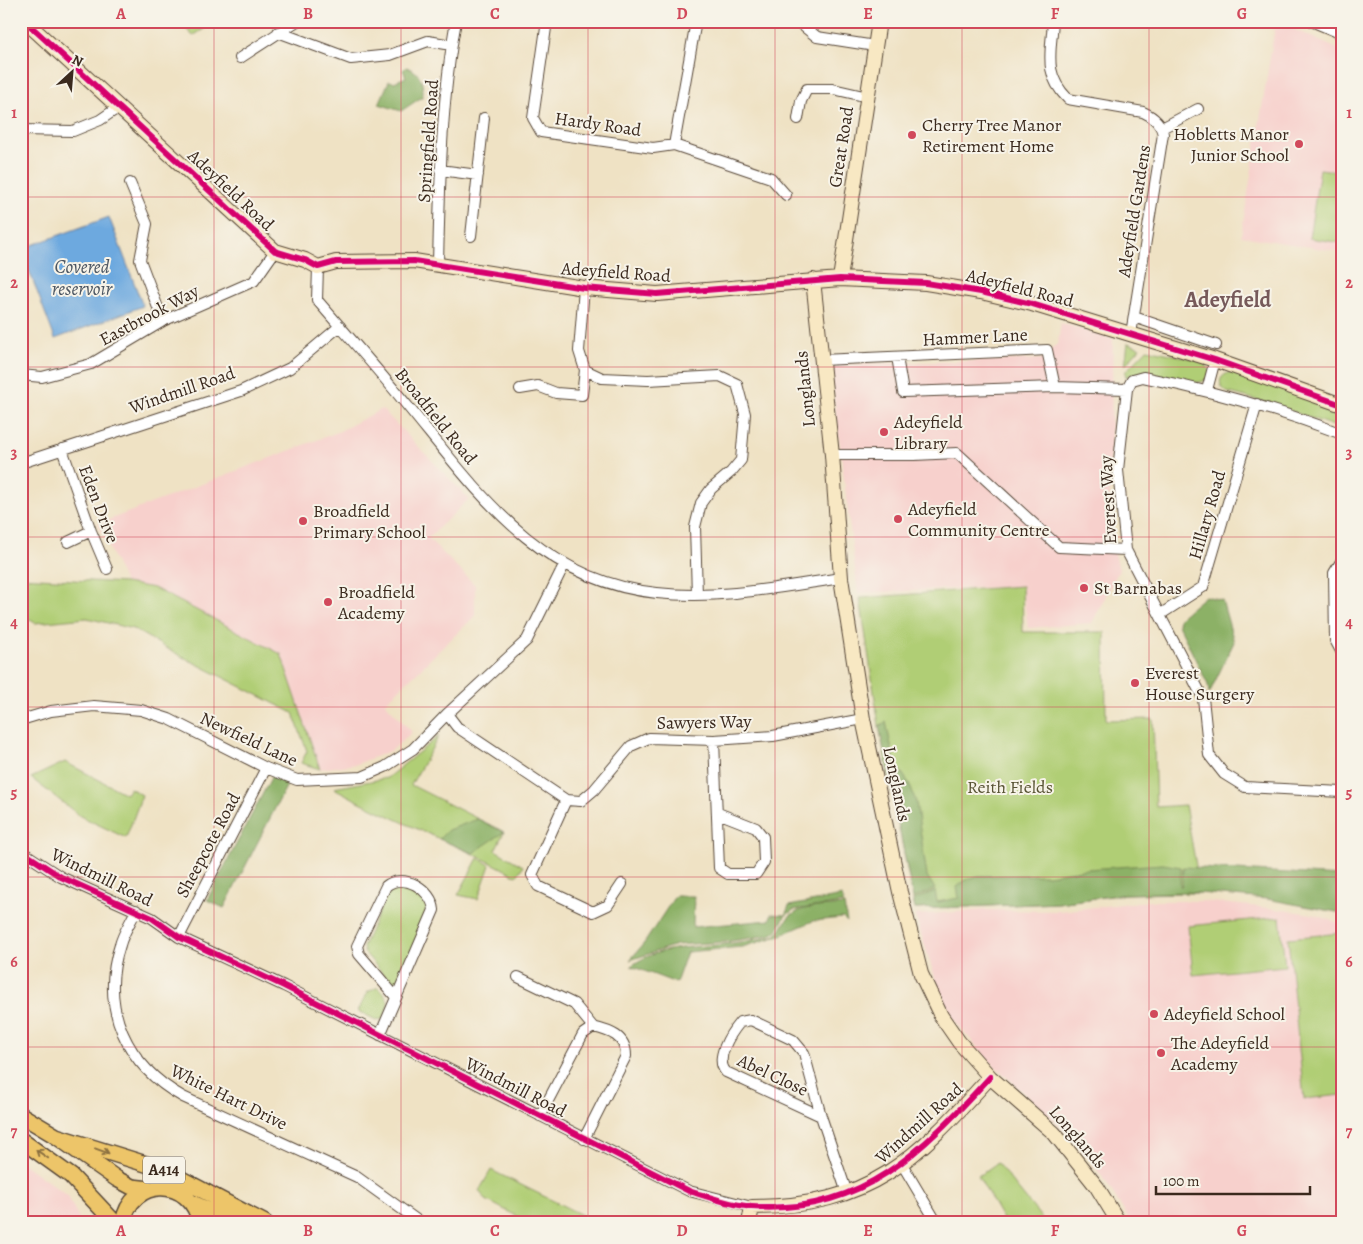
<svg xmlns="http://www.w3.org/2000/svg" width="1363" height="1244" font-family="Alegreya,serif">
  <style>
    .built { fill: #f7d0cc }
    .green { fill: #b0ce75; stroke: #767c4a }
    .forest { fill: #8cb166; stroke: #646e42 }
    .water { fill: #6da9df; stroke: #546a7e }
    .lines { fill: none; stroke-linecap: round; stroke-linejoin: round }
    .street-casing { stroke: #564637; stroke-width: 12 }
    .secondary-casing { stroke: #564637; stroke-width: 16 }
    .primary-casing { stroke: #564637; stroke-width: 18 }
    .street { stroke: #fff; stroke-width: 10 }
    .secondary { stroke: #f8e8c3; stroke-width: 14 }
    .primary { stroke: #edc569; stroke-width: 15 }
    .cycleway-casing { stroke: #f7f3e8; stroke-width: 9 }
    .cycleway { stroke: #d6006c; stroke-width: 6 }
    .oneway { stroke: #8b7040 }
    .grid { fill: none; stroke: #d1495b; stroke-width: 1; stroke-opacity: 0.55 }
    .poi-dot { fill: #d1495b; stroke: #f7f3e8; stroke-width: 2 }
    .labels { text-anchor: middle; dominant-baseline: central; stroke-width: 4; stroke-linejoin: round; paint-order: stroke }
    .shield { fill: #f7f3e8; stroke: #73665b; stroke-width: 1 }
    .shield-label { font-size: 16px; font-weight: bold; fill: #3b2a1e }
    .street-label { font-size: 18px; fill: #3b2a1e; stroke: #f7f3e8 }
    .poi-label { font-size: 18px; fill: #3b2a1e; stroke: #f7f3e8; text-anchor: start }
    .park-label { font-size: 18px; fill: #585334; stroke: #f7f3e8 }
    .water-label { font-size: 19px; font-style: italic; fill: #4c5662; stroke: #f7f3e8 }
    .district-label { font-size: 22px; font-weight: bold; fill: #76595a; stroke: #f7f3e8 }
    .neatline { fill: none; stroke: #d1495b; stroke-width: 2 }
    .grid-label { font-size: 16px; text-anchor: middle; font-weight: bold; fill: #d1495b }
  </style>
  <rect width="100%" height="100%" fill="#f7f3e8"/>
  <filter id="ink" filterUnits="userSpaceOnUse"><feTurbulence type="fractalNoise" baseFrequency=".02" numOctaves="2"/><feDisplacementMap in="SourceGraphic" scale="10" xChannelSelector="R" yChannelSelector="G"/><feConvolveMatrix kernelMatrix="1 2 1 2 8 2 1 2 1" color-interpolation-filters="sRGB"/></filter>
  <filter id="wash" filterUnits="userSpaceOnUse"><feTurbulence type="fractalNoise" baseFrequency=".0096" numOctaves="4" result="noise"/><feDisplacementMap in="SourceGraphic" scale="20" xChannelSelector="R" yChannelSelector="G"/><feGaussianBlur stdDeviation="1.12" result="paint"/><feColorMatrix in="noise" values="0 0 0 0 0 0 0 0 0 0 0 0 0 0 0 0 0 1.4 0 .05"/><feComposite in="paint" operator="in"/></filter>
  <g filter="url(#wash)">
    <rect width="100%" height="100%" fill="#efe2c4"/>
    <path class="built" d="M1276,21L1342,51V252L1241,236Z
      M1061,323L1113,339L1109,528L1119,570L1092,623L1028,628L1022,586L858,593L830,365L1041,359L1058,343Z
      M382,409L469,499L428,538L475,585V616L385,703L412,732L392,750L357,764L320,769L281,655L154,588L125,583L98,524L338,432Z
      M1149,901H1202L1260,907L1312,914L1342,924V1223H1131L1106,1182L1087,1156L1054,1120L990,1062L954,1020L938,987L915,915L985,910L1060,911Z
      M21,1162L68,1196L81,1223H21Z"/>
    <path class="green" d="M178,21H216L193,36Z
      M1320,169L1342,172V243L1309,238Z
      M1128,343L1140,348L1125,365Z
      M1147,349L1203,361L1210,371L1207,379C1190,392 1151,364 1126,377L1125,372Z
      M1235,371L1342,410V429L1268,403L1227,392C1214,382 1222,373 1235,371Z
      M21,577L125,583L154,588L281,654L320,769L301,763L307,751L293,713L179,655L133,629L87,618L35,623L21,614Z
      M1022,586L1023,632H1105L1106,720L1153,719L1156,807L1185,805L1201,893L1126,894L1058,903L915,909L879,726L860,598Z
      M439,736L411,785L504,832L495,850L523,866L517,876C458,844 394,822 334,788L387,778Z
      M65,762L126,794L130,788L142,795L126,838L80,816L31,778Z
      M478,858L490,865L478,899L458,895Z
      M398,885L424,896L428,901V910L403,979L392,984L364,952L363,947L389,889Z
      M1280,917L1285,966L1193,975L1188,926Z
      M1342,933V1095L1304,1099L1288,938Z
      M378,987C391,1001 390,1002 383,1019L376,1020L358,1011L368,992Z
      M997,1163L1040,1216L1044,1223H1005L978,1176Z
      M491,1170L598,1223H530L486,1200L479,1191Z"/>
    <path class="forest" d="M406,67C420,71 425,83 422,97L401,111L379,104L389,81L394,82L406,77L403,70Z
      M1205,596L1222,600L1234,642L1209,694L1208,685L1178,624L1179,618Z
      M886,722L893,755L897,766L909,783L916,802L927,876L935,889L913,898L879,726Z
      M272,776L288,783L224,908L207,900Z
      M478,819L504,832L473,853L439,839L448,830Z
      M1163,864L1181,867L1180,886H1182L1183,867L1342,876V913L1267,899L1188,892L1126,894L1058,903L915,909L913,900L935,891L937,902L959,898L957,887L967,879L978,876L1048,875L1087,869Z
      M675,896H694L693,927L770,920L771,914L785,915L789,906L842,896L843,903L793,910L785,916L777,931L770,935L725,942L676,945L630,960L645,942Z
      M844,905L847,922L843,918L813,921L779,936L742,947L687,952L676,983L631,966C657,947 685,948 716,945C736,943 755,940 774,936C782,931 783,923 789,917C801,905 827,907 844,905Z"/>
    <path class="water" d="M109,217L143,306L55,339L21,249Z"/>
  </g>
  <g filter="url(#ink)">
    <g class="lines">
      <g class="street-casing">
        <path id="street" d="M547,21L533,118L541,132L653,148L674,145L771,178L786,195
          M797,21L817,37L875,46
          M1053,21C1051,53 1043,74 1068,99L1143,112C1152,116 1161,123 1163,134L1131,334
          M1311,21L1342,34
          M278,32L351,59L390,55L428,41L452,45
          M240,58L297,21
          M798,119L801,101L807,89H833L868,97
          M1162,128L1198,109
          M21,130L73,131L100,120L119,107
          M674,145L696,21
          M440,170L478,175
          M130,183L147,224L140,260L163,321
          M471,236L484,118
          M438,264C440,183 441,101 456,21
          M318,267L317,300C348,336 380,372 410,409C479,493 539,581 657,593C718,600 781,587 841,578
          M1134,317L1216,345
          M821,360L1047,350L1055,387L903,392L897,357
          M585,370L602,378L648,380L720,376L737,384L745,414L741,460L731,472L711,489L701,503L695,527L697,595
          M21,375L42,377L91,364L163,321L254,281L275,251
          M1055,387L1127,389
          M520,389L538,386L556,393L582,395L585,370L579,351L584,288
          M1207,390L1215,360
          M1342,434C1277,409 1212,391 1143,377L1132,380L1127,389L1118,470L1126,550L1203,698L1209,755L1224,774L1245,787L1342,792
          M62,449L91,531L107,569
          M832,455H914L957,453L1059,547L1126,550
          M21,463L241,391L290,368L340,326
          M68,542L91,531
          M1342,560L1334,573L1335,640L1342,653
          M1161,614L1203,587L1257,404
          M447,714L457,727L566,800L581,801L594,790L631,746L649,738L714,740L773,736L863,719
          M21,720L51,711L94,706L141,710L169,719L266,768L297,780L362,777L385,767L413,749L447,714L527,640L564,565
          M714,740L719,868L728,874H756L764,862L763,837L756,828L718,813
          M566,800L532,875L538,886L593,912L608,905L622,884
          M21,851L61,877L152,918L179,937L284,986L689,1191L752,1207
          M136,910C131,922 123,933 120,945C99,1008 127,1066 183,1097L357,1177L421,1223
          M179,937L266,768
          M518,977L574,1004L593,1027
          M380,1035L434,910C432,889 403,872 386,886L357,946L359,954L395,996
          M540,1116L583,1034L593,1027C610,1031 626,1036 626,1056L584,1139
          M821,1116L726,1072C714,1059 730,1034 740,1022L751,1020L793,1040L804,1053L821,1116L847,1193
          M902,1164L937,1223"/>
      </g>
      <g class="secondary-casing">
        <path id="secondary" d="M25,21L275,251L305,260L318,267L336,262L414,261L584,288L657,294L840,279L926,283L981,292L1032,304L1215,360L1342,405
          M840,279L879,21
          M813,280L832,455L841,578L863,719L900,892L921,974L941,1016L959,1042L990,1077L1054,1133L1097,1187L1119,1223
          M749,1223L752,1207C870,1207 915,1160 990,1077"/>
      </g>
      <g class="primary-casing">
        <path id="primary" d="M21,1115L56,1136L117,1179L132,1187L150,1189
          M56,1136L162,1169L265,1223
          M21,1140L71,1176L115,1223
          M191,1202L235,1223
          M123,1223C131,1176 191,1176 200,1223"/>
      </g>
      <use href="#street" class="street"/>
      <use href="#secondary" class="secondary"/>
      <use href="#primary" class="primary"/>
      <g class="cycleway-casing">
        <path id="cycleway" d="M25,21L275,251L305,260L318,267L336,262L414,261L584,288L657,294L840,279L926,283L981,292L1032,304L1215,360L1342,405
          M21,851L61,877L152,918L179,937L284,986L689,1191C709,1197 730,1205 752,1207C862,1215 922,1151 990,1077"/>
      </g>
      <use href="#cycleway" class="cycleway"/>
    </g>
    <defs><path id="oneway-shaft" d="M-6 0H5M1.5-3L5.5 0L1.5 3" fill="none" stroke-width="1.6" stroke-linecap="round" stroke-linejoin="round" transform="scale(1.25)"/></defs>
    <g class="oneway">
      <use href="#oneway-shaft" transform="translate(102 1151) rotate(20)"/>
      <use href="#oneway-shaft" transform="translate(42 1154) rotate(-145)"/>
    </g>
  </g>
  <path class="grid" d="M214,21V1223M401,21V1223M588,21V1223M775,21V1223M962,21V1223M1149,21V1223M21,197H1342M21,367H1342M21,537H1342M21,707H1342M21,877H1342M21,1047H1342"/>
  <g class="poi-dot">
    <circle cx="912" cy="135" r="5"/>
    <circle cx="1299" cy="144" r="5"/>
    <circle cx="884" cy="432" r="5"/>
    <circle cx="898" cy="519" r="5"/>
    <circle cx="303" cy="521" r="5"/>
    <circle cx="1084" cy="588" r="5"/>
    <circle cx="328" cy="602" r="5"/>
    <circle cx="1135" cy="683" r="5"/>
    <circle cx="1154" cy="1014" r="5"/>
    <circle cx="1161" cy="1053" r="5"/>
  </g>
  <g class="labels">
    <rect class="shield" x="143" y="1156.5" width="42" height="27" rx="4"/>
    <g class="shield-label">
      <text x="164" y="1170">A414</text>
    </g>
    <g class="street-label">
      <text transform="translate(598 124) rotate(8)">Hardy Road</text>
      <text transform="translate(428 141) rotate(-86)">Springfield Road</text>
      <text transform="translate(841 147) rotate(-81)">Great Road</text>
      <text transform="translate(231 190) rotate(43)">Adeyfield Road</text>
      <text transform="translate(1134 211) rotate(-81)">Adeyfield Gardens</text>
      <text transform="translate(616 272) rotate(4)">Adeyfield Road</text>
      <text transform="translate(1020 288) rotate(14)">Adeyfield Road</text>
      <text transform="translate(149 315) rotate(-28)">Eastbrook Way</text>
      <text transform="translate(975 337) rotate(-3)">Hammer Lane</text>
      <text transform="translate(805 389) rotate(-96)">Longlands</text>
      <text transform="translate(182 390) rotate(-19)">Windmill Road</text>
      <text transform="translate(436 416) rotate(51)">Broadfield Road</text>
      <text transform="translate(1108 500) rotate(-93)">Everest Way</text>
      <text transform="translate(99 504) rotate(69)">Eden Drive</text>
      <text transform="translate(1207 515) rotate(-74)">Hillary Road</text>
      <text transform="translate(704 722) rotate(-1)">Sawyers Way</text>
      <text transform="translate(249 739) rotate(25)">Newfield Lane</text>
      <text transform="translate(897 784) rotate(78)">Longlands</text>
      <text transform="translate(208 845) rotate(-62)">Sheepcote Road</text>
      <text transform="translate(102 877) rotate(26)">Windmill Road</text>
      <text transform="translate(773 1075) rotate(25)">Abel Close</text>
      <text transform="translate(516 1087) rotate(27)">Windmill Road</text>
      <text transform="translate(229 1097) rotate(26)">White Hart Drive</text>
      <text transform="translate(919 1123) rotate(-42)">Windmill Road</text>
      <text transform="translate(1078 1137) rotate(49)">Longlands</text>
    </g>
    <g class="poi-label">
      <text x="922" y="125">Cherry Tree Manor<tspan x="922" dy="21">Retirement Home</tspan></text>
      <text x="1289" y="134" text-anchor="end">Hobletts Manor<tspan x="1289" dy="21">Junior School</tspan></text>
      <text x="894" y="422">Adeyfield<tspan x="894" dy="21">Library</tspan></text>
      <text x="908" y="509">Adeyfield<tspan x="908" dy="21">Community Centre</tspan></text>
      <text x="313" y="511">Broadfield<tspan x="313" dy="21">Primary School</tspan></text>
      <text x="1094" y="588">St Barnabas</text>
      <text x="338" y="592">Broadfield<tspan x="338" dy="21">Academy</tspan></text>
      <text x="1145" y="673">Everest<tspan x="1145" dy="21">House Surgery</tspan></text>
      <text x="1164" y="1014">Adeyfield School</text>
      <text x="1171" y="1043">The Adeyfield<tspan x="1171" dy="21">Academy</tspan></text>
    </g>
    <g class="park-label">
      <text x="1010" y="787">Reith Fields</text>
    </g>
    <g class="water-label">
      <text x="82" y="267">Covered<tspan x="82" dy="22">reservoir</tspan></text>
    </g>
    <g class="district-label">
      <text x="1228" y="300">Adeyfield</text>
    </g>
  </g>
  <rect width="1363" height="1244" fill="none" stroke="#f7f3e8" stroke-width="55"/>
  <g transform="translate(72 72) rotate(26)" stroke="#f7f3e8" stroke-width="4" paint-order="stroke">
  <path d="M0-4L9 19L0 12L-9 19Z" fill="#3b2a1e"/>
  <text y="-8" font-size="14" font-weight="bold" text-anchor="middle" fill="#3b2a1e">N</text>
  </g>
  <path d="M1156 1186v8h154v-8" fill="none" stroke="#3b2a1e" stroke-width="2.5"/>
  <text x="1163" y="1186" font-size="15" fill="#3b2a1e" stroke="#f7f3e8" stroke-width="4" paint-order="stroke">100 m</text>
  <rect x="28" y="28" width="1308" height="1188" class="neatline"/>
  <g class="grid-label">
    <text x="121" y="19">A</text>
    <text x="308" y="19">B</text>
    <text x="495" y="19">C</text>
    <text x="682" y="19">D</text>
    <text x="868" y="19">E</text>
    <text x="1055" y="19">F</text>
    <text x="1242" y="19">G</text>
    <text x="14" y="118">1</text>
    <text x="1349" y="118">1</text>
    <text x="14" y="288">2</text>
    <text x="1349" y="288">2</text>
    <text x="14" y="458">3</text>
    <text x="1349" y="458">3</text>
    <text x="14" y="628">4</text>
    <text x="1349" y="628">4</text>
    <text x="14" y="798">5</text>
    <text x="1349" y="798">5</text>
    <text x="14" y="967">6</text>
    <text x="1349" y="967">6</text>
    <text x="14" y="1137">7</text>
    <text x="1349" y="1137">7</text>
    <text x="121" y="1236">A</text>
    <text x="308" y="1236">B</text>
    <text x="495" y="1236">C</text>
    <text x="682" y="1236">D</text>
    <text x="868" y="1236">E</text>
    <text x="1055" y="1236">F</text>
    <text x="1242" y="1236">G</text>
  </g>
</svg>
